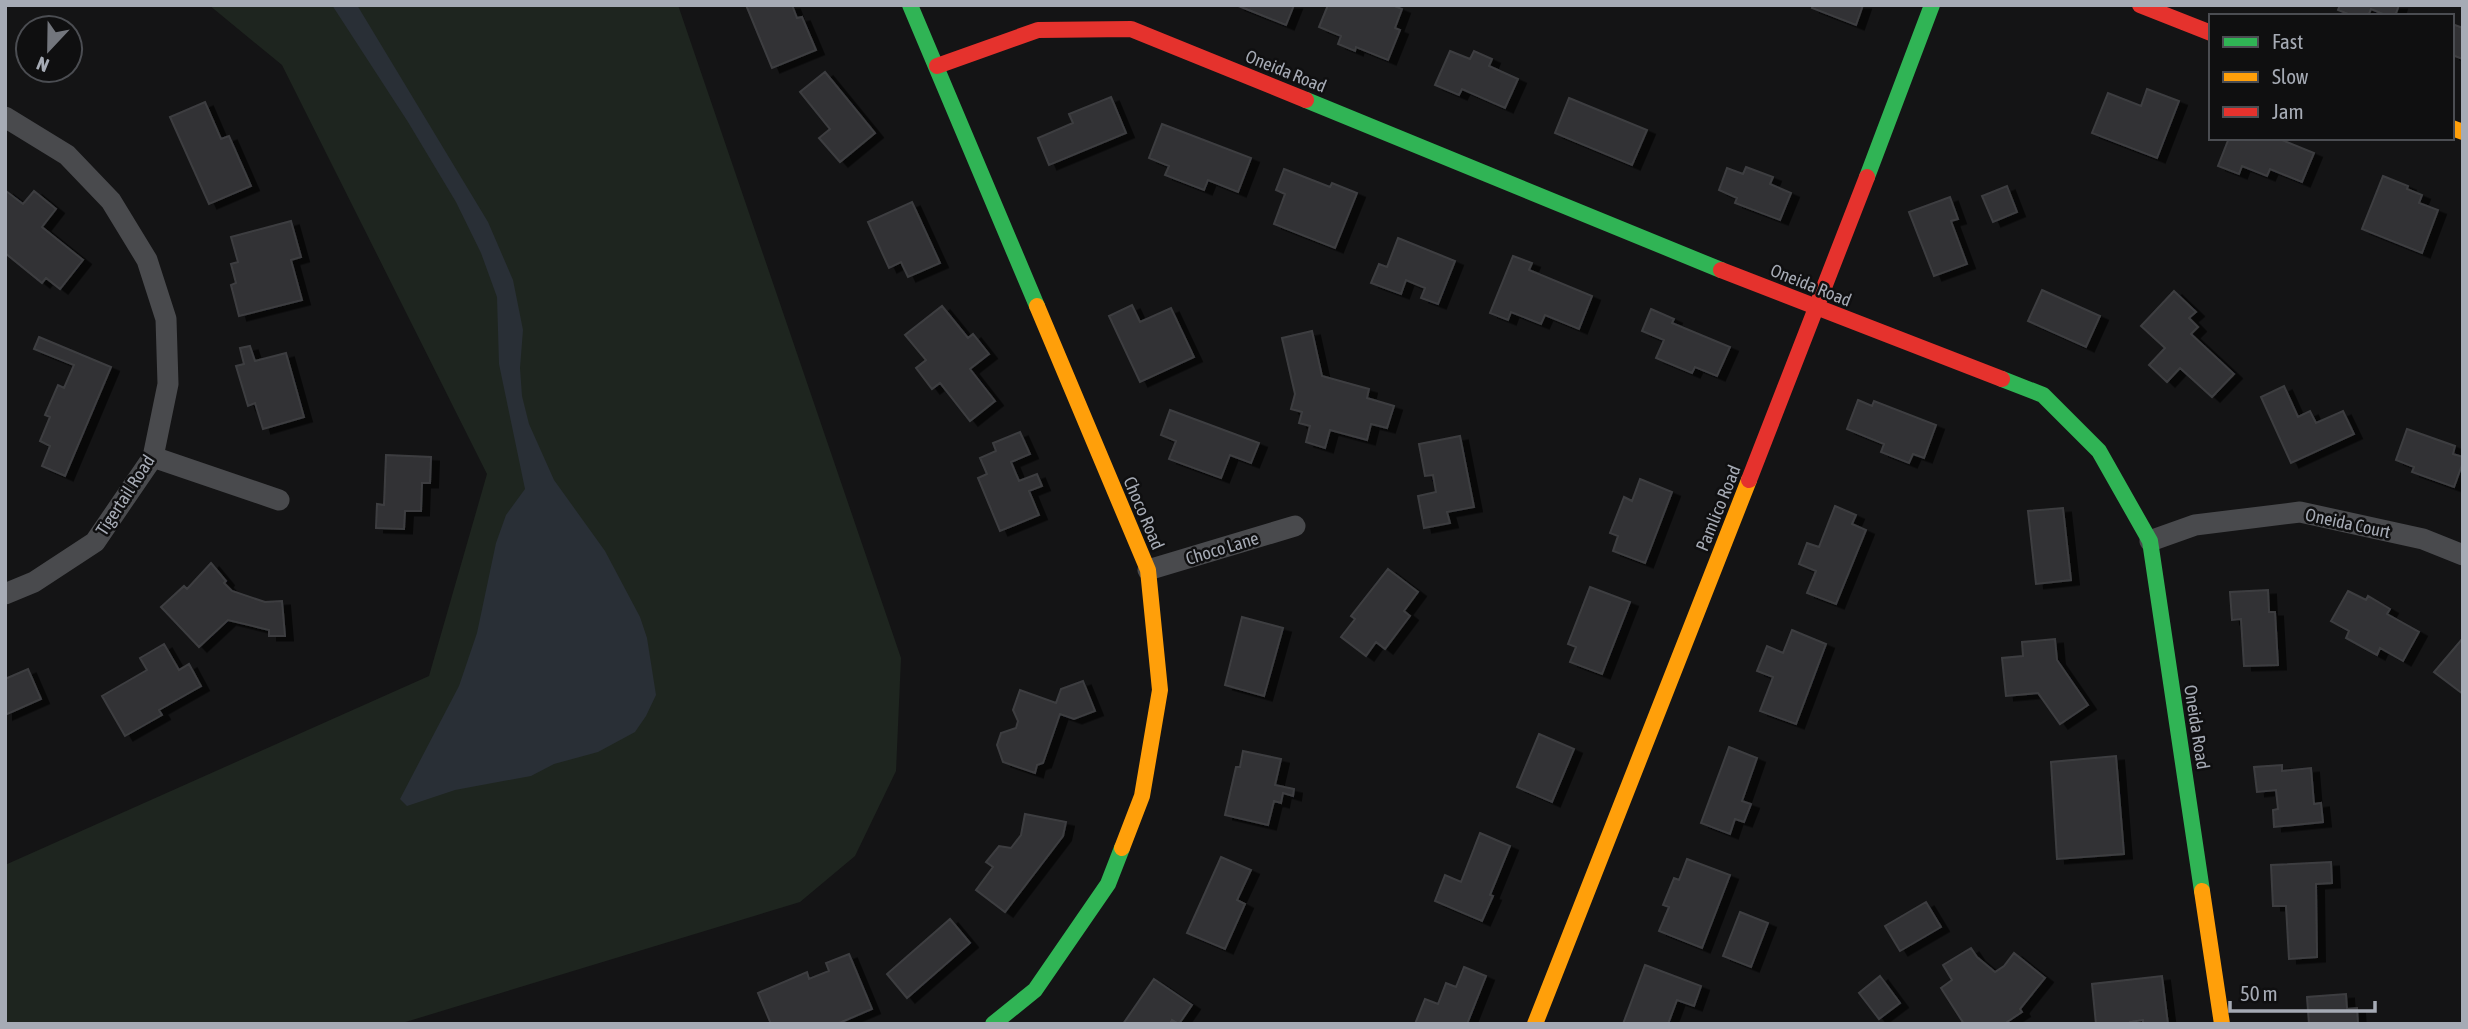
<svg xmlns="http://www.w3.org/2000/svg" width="2468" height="1029" font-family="'Asap Condensed',sans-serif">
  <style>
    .green { fill: #1e251f }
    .water { fill: #292f36 }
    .building { fill: #323234; stroke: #3d3e41; stroke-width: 2; filter: url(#shadow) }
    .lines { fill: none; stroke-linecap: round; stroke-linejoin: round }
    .street { stroke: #494a4d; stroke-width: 21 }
    .fast { stroke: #30b455; stroke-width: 16 }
    .slow { stroke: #ff9f0a; stroke-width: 16 }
    .jam { stroke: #e5322d; stroke-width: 16 }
    .labels { text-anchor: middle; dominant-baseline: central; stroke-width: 5; stroke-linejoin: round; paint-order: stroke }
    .street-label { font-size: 18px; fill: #a6abb5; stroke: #0f0f10 }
  </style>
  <defs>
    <filter id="shadow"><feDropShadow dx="8" dy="4.5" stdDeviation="0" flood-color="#0009"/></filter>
  </defs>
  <rect width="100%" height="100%" fill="#141415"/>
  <path class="green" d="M209,5H678L901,658L896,771L855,856L800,902L399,1024H5V865L429,676L487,474L282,65Z"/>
  <path class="water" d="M332,5H357L488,222L513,280L523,330L520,368L522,396L529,424L554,480L605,551L640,617L647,638L656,695L646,716L635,732L598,752L554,764L531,776L455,790L407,806L400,799L459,686L477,633L496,543L506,515L525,489L499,364L497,297L481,253L456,202L408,122Z"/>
  <path class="building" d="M746,5H792L797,18L802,17L816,50L772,68Z
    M1236,5H1294L1286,25Z
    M1328,5H1392L1402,9L1395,28L1400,30L1388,60L1356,47L1355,51L1338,44L1341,36L1319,27Z
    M1813,5H1863L1856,25L1812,8Z
    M2340,5H2399L2395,16H2388L2371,9L2368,16H2353L2338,10Z
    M2452,24L2463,28V59L2452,55Z
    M1450,51L1470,59L1474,51L1492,59L1489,66L1518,79L1505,108L1462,89L1459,95L1435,85Z
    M825,72L875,133L840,162L819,138L830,129L800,92Z
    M2147,89L2179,101L2157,158L2092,133L2108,93L2141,106Z
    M1111,97L1126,133L1049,165L1038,138L1073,123L1069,114Z
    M1569,98L1647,130L1632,165L1555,133Z
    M205,102L221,139L229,136L251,186L209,204L170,117Z
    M1162,124L1251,158L1238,192L1208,180L1204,190L1165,175L1169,166L1149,158Z
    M2229,138H2277L2314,153L2302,182L2270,169L2267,176L2242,166L2239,174L2218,166Z
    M1746,167L1773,177L1770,184L1791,193L1780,220L1735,203L1737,198L1719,190L1727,168L1743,174Z
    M1284,169L1330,187L1332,183L1357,193L1335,248L1274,224L1285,194L1276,190Z
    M2383,176L2408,186L2407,189L2422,195L2419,203L2438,210L2422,253L2362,229Z
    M2007,186L2017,212L1993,222L1982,196Z
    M6,191L23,204L34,191L56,209L42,227L83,260L60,289L46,278L42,283L5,253Z
    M1950,197L1958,219L1951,221L1967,264L1934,276L1909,212Z
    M912,202L940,263L908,277L901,262L889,268L868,222Z
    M291,221L301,257L291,260L302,300L239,316L231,285L236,283L231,264L238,262L231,237Z
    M1398,238L1455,261L1438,304L1421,298L1425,288L1406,280L1401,294L1371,283L1379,264L1387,267Z
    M1513,256L1532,263L1529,270L1592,296L1579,329L1545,315L1541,324L1511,312L1508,320L1490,313Z
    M2042,290L2100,316L2086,347L2028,321Z
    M2174,291L2196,312L2189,318L2198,327L2191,334L2234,374L2212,397L2180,368L2167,382L2149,365L2165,348L2141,326Z
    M1132,305L1140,322L1171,308L1194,357L1140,382L1109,316Z
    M942,306L968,338L973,334L989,354L970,369L995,401L970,421L940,383L932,389L916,368L926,360L905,335Z
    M1651,309L1674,319L1672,323L1730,347L1717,376L1695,367L1692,373L1656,358L1664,340L1642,331Z
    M1312,331L1322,376L1369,389L1367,398L1394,406L1387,428L1371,424L1367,440L1330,430L1325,448L1306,442L1310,426L1299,423L1302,412L1291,409L1295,394L1282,338Z
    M39,337L111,367L65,476L42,466L50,446L40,441L50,417L45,415L58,385L64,388L74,365L34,349Z
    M250,346L255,361L286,353L304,417L263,429L255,403L248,406L236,366L244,364L240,348Z
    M2284,386L2298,417L2310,411L2316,423L2343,411L2354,434L2291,463L2261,397Z
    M1858,400L1872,406L1874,401L1936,425L1924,458L1913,454L1909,463L1881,452L1884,444L1847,429Z
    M1170,410L1259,443L1251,463L1230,455L1221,478L1169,459L1176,441L1161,435Z
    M2407,429L2455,446L2453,454L2463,457V462L2454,487L2412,472L2414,467L2396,460Z
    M1020,432L1030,454L1011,462L1019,481L1037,474L1042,486L1029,491L1039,515L1000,531L978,478L987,474L980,458L996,451L993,443Z
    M1460,436L1474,507L1447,512L1450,523L1424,528L1418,496L1436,492L1433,475L1425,476L1419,444Z
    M386,455L431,457L430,483H422L421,511H405L404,529L376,528L377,504L384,505Z
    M1640,479L1672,492L1645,563L1613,551L1618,536L1610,533L1624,497L1632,501Z
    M1835,506L1856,515L1852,524L1866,530L1836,604L1807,593L1816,571L1799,564L1807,543L1819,547Z
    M2063,508L2071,580L2036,584L2028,511Z
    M211,563L226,581L224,583L232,591L265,602L282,601L285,636H269V630L228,620L199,647L161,607L184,586L187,589Z
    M1388,569L1418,592L1404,611L1410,616L1385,649L1376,642L1366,656L1341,637L1355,619L1351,616Z
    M1590,587L1630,602L1602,674L1570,662L1576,647L1568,644Z
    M2268,590L2269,612H2275L2278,665L2244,666L2241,619L2232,620L2230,592Z
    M2348,591L2366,600L2368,596L2390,609L2387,614L2419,632L2403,661L2380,648L2377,655L2346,638L2349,631L2331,621Z
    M1242,617L1283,628L1264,696L1225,685Z
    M1792,630L1826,644L1796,724L1760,711L1773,677L1757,671L1767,646L1783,653Z
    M2463,638V694L2434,672Z
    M2055,639L2057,660L2088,705L2060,724L2038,693L2006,696L2002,658L2023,656L2022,642Z
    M164,644L179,670L189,664L201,686L159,710L162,715L125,736L102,696L147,670L140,658Z
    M28,669L41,699L5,715V679Z
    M1083,681L1095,711L1074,719L1060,714L1043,763L1037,765L1035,773L1003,762L997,745L1001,733L1016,728L1018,721L1013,710L1020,690L1056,703L1061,689Z
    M1539,734L1574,749L1552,802L1517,787Z
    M1729,747L1757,758L1742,801L1751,804L1744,822L1735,819L1730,834L1701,823Z
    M1243,751L1281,759L1275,785L1294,789L1293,796L1283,793L1281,803L1274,801L1268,825L1225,815L1236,767H1240Z
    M2116,756L2124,854L2057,859L2051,762Z
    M2282,765V771L2311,768L2314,804L2321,803L2323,822L2274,827L2273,810L2278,809L2276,790L2257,792L2254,767Z
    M1025,814L1066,822L1063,836L1005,912L976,890L993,867L986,862L999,846L1011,848L1021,835Z
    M1480,833L1510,846L1490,895L1493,896L1482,921L1435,901L1445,875L1461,882Z
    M1221,857L1251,870L1237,900L1245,904L1225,949L1187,933Z
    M1687,859L1730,875L1702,948L1659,931L1669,907L1663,905L1674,878L1679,880Z
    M2331,862L2332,883L2316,884L2317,957L2289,959L2286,906H2273L2271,865Z
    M1926,902L1941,927L1900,951L1885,926Z
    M1740,912L1768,923L1751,967L1723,956Z
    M950,919L970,943L907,998L887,974Z
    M1971,948L1977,957L1995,972L2004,966L2014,953L2045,978L2020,1009L2022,1012L2004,1024H1964L1941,988L1952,980L1943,965Z
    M849,954L872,1009L837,1024H771L758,993L807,972L809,979L829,971L826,963Z
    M1645,965L1701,986L1694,1006L1677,1000L1668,1024H1623Z
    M1464,967L1486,976L1467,1024H1415L1425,999L1438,1004L1446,983L1456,987Z
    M1880,976L1900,1003L1879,1019L1859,993Z
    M2162,976L2168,1024H2143V1020L2130,1022V1024H2096L2092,984Z
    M1154,979L1192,1005L1179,1024L1172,1020L1170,1024H1123Z
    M2346,994L2347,1009L2357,1008L2358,1024H2309L2307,997Z"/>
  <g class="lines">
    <path class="street" d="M5,117L67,155L111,201L147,260L166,319L168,384L153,457L95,542L34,582L5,594
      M153,457L279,500
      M2150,541L2195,525L2300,512L2423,539L2463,555
      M1148,570L1295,526"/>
    <path class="fast" d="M910,5L1037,306
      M1306,100L1721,270
      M1867,177L1932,5
      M2002,379L2043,395L2099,451L2150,541L2202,891
      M993,1024L1035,990L1108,884L1122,848"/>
    <path class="slow" d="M2452,128L2463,132
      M1037,306L1148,570L1160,690L1142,796L1122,848
      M2202,891L2222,1024
      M1535,1024L1749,480"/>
    <path class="jam" d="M2140,5L2211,33
      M937,66L1038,30L1131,29L1306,100
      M1721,270L2002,379
      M1749,480L1867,177"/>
  </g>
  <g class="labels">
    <g class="street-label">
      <text transform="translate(1286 71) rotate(22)">Oneida Road</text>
      <text transform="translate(1811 285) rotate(22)">Oneida Road</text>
      <text transform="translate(125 495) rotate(-57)">Tigertail Road</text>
      <text transform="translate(1718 508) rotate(-68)">Pamlico Road</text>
      <text transform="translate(1144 513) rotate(67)">Choco Road</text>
      <text transform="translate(2348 523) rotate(12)">Oneida Court</text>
      <text transform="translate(1222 548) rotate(-17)">Choco Lane</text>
      <text transform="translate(2197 727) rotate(81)">Oneida Road</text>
    </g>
  </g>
  <rect width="2468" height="1029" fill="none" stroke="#a6abb5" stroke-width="14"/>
  <rect x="2209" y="14" width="245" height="126" fill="#0f0f10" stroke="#4b4d52" stroke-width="2"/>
  <rect x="2223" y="37" width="35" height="10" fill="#30b455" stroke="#4b4d52" stroke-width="2"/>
  <text x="2272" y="49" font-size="21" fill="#a6abb5">Fast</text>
  <rect x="2223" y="72" width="35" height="10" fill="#ff9f0a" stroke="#4b4d52" stroke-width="2"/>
  <text x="2272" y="84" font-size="21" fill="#a6abb5">Slow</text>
  <rect x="2223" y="107" width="35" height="10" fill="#e5322d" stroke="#4b4d52" stroke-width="2"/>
  <text x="2272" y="119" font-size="21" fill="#a6abb5">Jam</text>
  <g transform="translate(49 49) rotate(202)"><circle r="33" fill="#0f0f10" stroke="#4b4d52" stroke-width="2"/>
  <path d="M0-5L12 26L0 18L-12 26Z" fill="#73767d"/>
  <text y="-10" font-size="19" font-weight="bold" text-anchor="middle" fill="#a6abb5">N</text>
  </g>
  <path d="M2230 1001v10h145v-10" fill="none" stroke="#a6abb5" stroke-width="3.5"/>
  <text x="2240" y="1001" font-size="21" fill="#a6abb5" stroke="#0f0f10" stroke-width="5" paint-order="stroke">50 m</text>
</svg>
